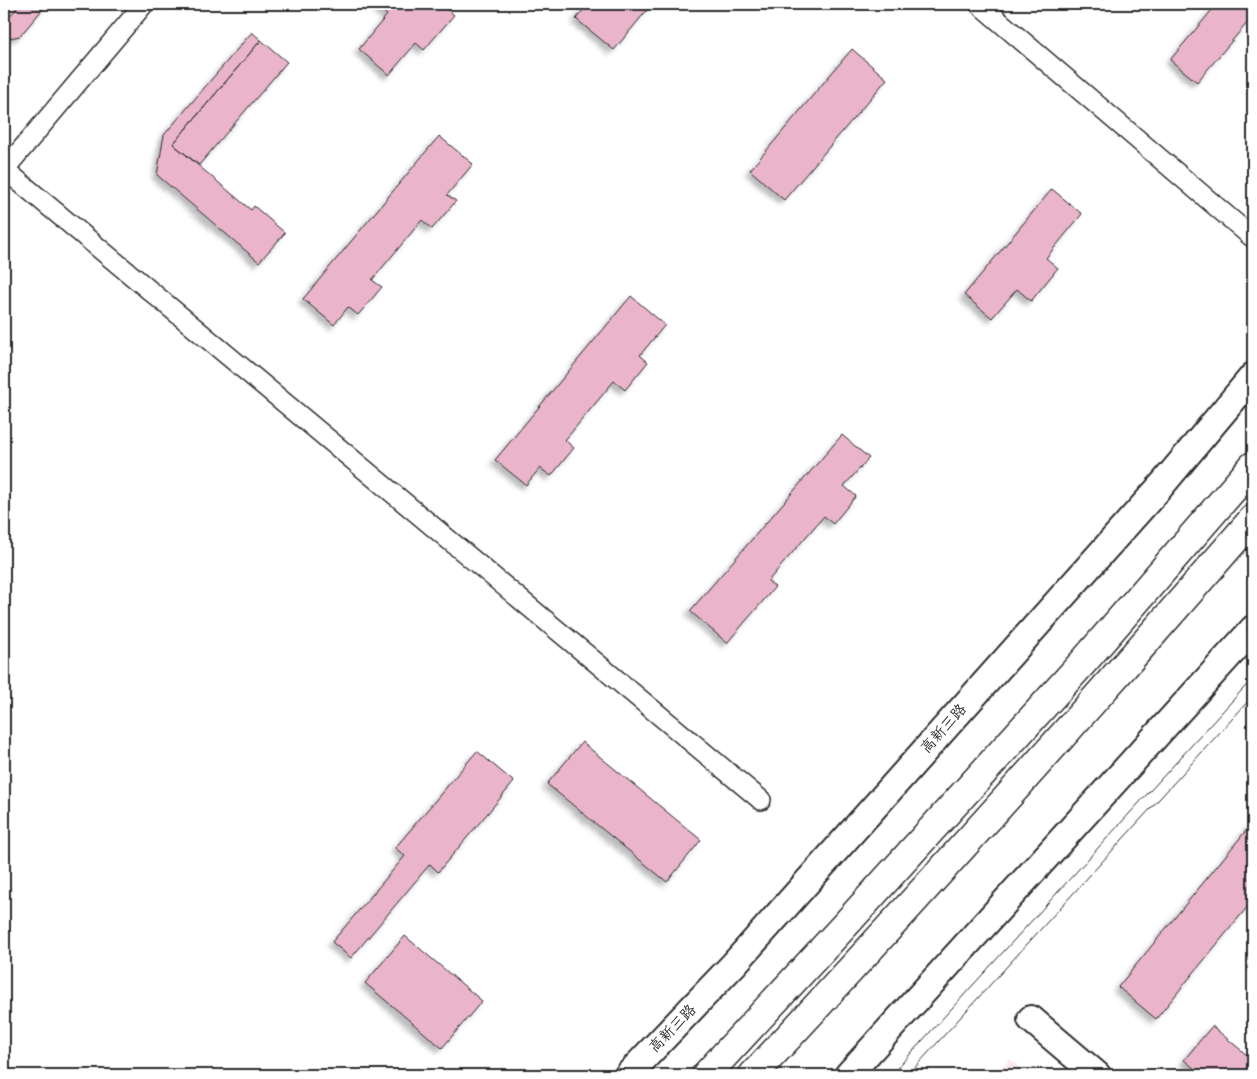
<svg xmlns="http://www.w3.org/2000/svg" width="1257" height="1079" font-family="Mynerve,'LXGW WenKai TC',sans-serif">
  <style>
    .built { fill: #f9e8ef }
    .building { fill: #eab4cb; stroke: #2b2b2b; filter: url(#shadow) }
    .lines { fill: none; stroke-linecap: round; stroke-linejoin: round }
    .minor-casing { stroke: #2b2b2b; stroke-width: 22 }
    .secondary-casing { stroke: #2b2b2b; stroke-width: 30 }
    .trunk-casing { stroke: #2b2b2b; stroke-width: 31 }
    .minor { stroke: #fff; stroke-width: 19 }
    .secondary { stroke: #fff; stroke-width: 26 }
    .trunk { stroke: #fff; stroke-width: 28 }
    .tram { stroke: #2b2b2b; stroke-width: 1 }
    .labels { text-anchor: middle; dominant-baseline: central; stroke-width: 4; stroke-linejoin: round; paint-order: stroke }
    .street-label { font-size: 15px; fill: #2b2b2b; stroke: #fff }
  </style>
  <defs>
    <filter id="shadow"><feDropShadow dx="-4.5" dy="4.5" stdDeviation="2.5" flood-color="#0004"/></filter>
  </defs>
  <rect width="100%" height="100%" fill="#fff"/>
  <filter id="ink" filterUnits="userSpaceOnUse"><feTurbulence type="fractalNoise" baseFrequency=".02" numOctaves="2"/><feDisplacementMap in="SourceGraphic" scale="10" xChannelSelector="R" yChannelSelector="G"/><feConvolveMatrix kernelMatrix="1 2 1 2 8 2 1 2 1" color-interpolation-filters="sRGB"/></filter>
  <g filter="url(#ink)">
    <path class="built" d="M1010,1059L1029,1075H996Z"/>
    <path class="building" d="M20,4H47L20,36L4,39V23Z
      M374,4H448L445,7L454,15L424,50L416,43L389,75L359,49L387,15Z
      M588,4H652L614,50L576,19Z
      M1217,4H1253V16L1197,82L1170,60Z
      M252,32L261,40L173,144L251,210L254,206L285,233L259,262L157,175L164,135Z
      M261,40L287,62L199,165L173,144Z
      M852,49L887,79L784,200L750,170Z
      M439,136L473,164L447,195L456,201L432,229L422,220L372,280L382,287L358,315L348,307L334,325L303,299Z
      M1052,189L1082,214L1046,258L1058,268L1031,301L1017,289L992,318L964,295Z
      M631,296L665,325L640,355L648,362L625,390L614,381L565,440L574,448L551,476L540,468L526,485L495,460Z
      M842,435L869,458L844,486L856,496L833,524L824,516L768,581L775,587L727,643L690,611Z
      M582,742L701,840L667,882L547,784Z
      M477,751L514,782L438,872L430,864L351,958L332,942L405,856L395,848Z
      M1253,822V900L1156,1019L1118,987Z
      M405,936L482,1001L442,1048L365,983Z
      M1212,1026L1253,1060L1241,1075H1202L1184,1060Z"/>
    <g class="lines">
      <g class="minor-casing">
        <path id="minor" d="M979,4L1253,238
          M4,169L761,800
          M4,170L144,4"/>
      </g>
      <g class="secondary-casing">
        <path id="secondary" d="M1031,1019L1097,1075
          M628,1075L734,964L1161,486L1253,376
          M848,1075L1253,629"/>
      </g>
      <g class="trunk-casing">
        <path id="trunk" d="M706,1075L845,925L1086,659L1253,466
          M753,1075C923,893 1090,707 1253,519"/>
      </g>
      <use href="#minor" class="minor"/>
      <use href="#secondary" class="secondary"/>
      <use href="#trunk" class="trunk"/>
      <path class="tram" d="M891,1075L1253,678
        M908,1075L1253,696"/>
    </g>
  </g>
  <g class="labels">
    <g class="street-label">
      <text transform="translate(944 729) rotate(-48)">高新三路</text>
      <text transform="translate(673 1029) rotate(-46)">高新三路</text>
    </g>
  </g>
  <rect width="1257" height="1079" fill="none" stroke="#fff" stroke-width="20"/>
  <rect x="10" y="10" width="1237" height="1059" fill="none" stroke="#2b2b2b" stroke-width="2" filter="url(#ink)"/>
</svg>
